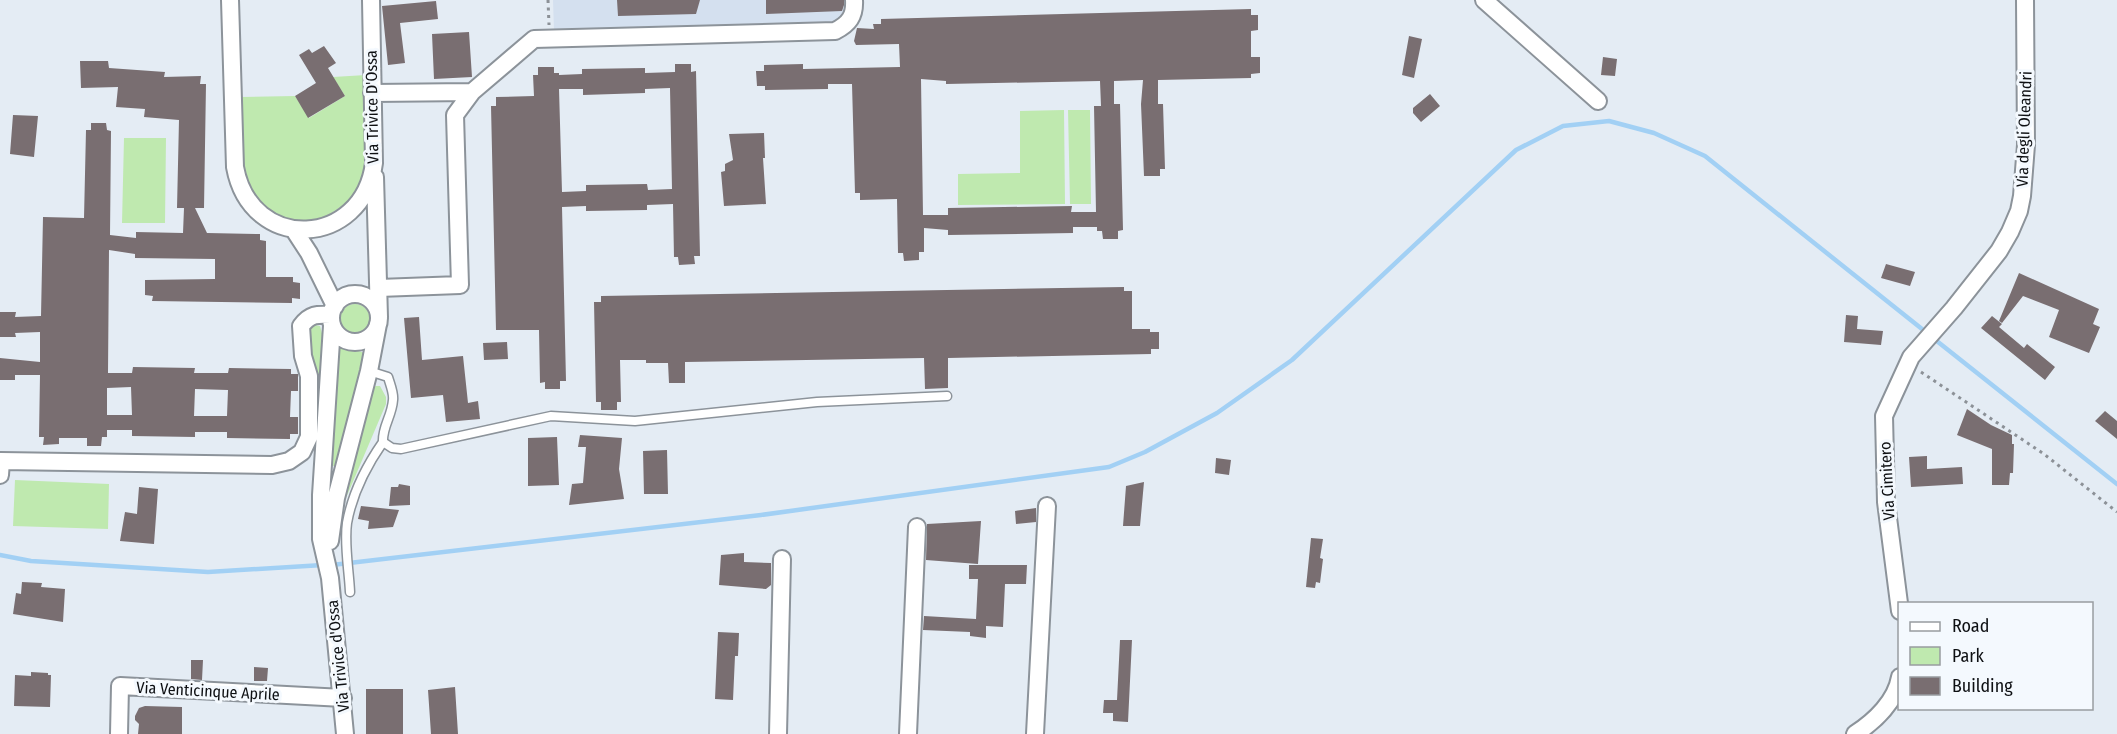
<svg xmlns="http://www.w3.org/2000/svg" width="2117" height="734" font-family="'Fira Sans Condensed',sans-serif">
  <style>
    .built { fill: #d4e0ef }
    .green { fill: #bfe9af }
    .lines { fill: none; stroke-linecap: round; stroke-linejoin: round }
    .stream { stroke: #a2d0f4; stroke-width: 4.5 }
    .building { fill: #796e71; fill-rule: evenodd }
    .service-casing { stroke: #8c939a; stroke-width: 11 }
    .minor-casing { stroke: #8c939a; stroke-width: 20 }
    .path { stroke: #8c9197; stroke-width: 3; stroke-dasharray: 3 4.5; stroke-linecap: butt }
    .service { stroke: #fff; stroke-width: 8 }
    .minor { stroke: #fff; stroke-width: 16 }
    .labels { text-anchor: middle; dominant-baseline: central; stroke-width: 6; stroke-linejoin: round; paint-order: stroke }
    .street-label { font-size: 16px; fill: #0e1013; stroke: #f4f9fe }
  </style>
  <rect width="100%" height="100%" fill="#e4ecf4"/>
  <path class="built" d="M553,0H843L844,10L841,18L833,24L800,27L554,30Z"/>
  <path class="green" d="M366,75C367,105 374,164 359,189C355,197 347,203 339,208C303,235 258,217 244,175C237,151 241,121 241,97L295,96L309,118L345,96L333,77Z
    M1064,110L1065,204L958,205V174L1020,173V111Z
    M1068,110H1090L1091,204H1070Z
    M124,138H166L165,223H122Z
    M340 319a15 15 0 1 1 30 0a15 15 0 1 1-30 0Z
    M315,325L320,326L323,337L316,437L308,334L311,327Z
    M340,344L367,354L337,467L330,465Z
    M376,386H380L386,397V404L343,505L372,388Z
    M15,480L109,484L108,529L13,526Z"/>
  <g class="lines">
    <path class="stream" d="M1933,338L2117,484
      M0,555L31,561L208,572L323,565
      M332,565L761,515L1109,467L1145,452L1217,413L1292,360L1516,150L1563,126L1609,121L1654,133L1705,156L1927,333"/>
  </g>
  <path class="building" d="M617,0H700L696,14L618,16Z
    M766,0H844V5L842,11L766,14Z
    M436,1L438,19L400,23L405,63L388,65L382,6Z
    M1251,9V15H1258V30L1251,31V57H1260V73L1251,74V78L1158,80V104H1163L1165,169H1160V176H1144L1141,104L1143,80L1114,81V104H1120L1123,230L1118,231V239H1103L1102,231H1097V227H1073V233L948,235V230L924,228V252H919V260L904,261L903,253H898L897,199L860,200V193H855L852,84H828V89L765,90V86H757L756,71H764V65L803,64V69L900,67L899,44L856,45L854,41L857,28L874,29L873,24H881V19ZM921,79L946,81V84L1100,81L1101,106H1094L1096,212H1071L1072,206L948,208V215H923Z
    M469,32L472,77L434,79L432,34Z
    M1409,36L1422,39L1414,78L1402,75Z
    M324,46L336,63L328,68L345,96L308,118L295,96L316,83L299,55L309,49L312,53Z
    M1603,57L1617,59L1615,76L1601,75Z
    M80,61H108L109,68L165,72L164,77L201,76L200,84H206L204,208H195L207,233L260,234V240L266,241V277H293V282L300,283V299L292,298V303L152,301L153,296L145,295V280L215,279V259L135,258V254L109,250L108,373H132L133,367L195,368L194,373H228L229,368L291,369V374H298V391H291L290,417H298V434H290V439L227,438V432H195V437L132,436V430H107V437H102L101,446H87V438H59V444L43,445L44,437H39L40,375H15V380H0V358L40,362V332L15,333L16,337H0V312H16L15,317L41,316L43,217L84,218L86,130H91V123H106L107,130L111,131L110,235L136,238V232L183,233L184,208H177L179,120L144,117L145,109L116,107L118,87L81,88ZM131,387L132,415H107V388ZM195,389L228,390L227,416H194Z
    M675,64H691V72L696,71L700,256H694L695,264L679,265L678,257H674L673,204L647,205V210L586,211V206L562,207L566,381H560V389H545V382L540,383L539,330H496L491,106H496V97L534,96L533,75H538V67H554V73H559V75L582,74V69L645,68V73L675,72ZM670,88L672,189L648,190L647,184L586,185V191L562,192L559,89H583V95L645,93V89Z
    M1430,94L1440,106L1421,122L1413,113V108Z
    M13,115L38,116L34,157L10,154Z
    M764,133L765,158H763L766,204L724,206L721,172L725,171V164L733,160L729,134Z
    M1886,264L1915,272L1910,286L1881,278Z
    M2019,273L2099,309L2093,324L2100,327L2089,353L2049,337L2059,310L2023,296L2002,323L1999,321Z
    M1124,287V291H1132V329H1150V332H1159V349H1151V354L948,358V388L925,389L924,358L685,362V383H669L668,363H646V360H620L621,402H617V410H601V402H596L594,302H601V296Z
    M1846,315L1858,316L1857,329L1883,331L1881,345L1844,342Z
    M1992,316L2002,324L1999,327L2024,348L2027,344L2055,367L2045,380L1981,328Z
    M419,317L422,360L463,356L468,403L478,401L480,419L446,422L443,395L411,398L404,318Z
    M507,342L508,359L484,360L483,343Z
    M1967,409L1991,425L2012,435V444H2014L2013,473H2010L2009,485H1992V449L1957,435Z
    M2105,411L2117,421V439L2095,421Z
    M580,435L622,438L619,469L624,499L569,505L572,484L583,483L586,447H578Z
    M557,437L559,485L528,486V438Z
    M667,450L668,494H644L643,451Z
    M1927,456V469L1962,467L1963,484L1911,487L1909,457Z
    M1216,458L1231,460L1229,475L1215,473Z
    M1144,482L1140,526H1123L1126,486Z
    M399,484L410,486V505L389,506L391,487H398Z
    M139,487L158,489L154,544L120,541L125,512L137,514Z
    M361,506L399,510L393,527L368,529L369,521L358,519Z
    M1036,508V522L1016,524L1015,511Z
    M981,521L978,564L926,560L927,524Z
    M1311,538L1323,539L1320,558L1323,559L1320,583L1316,582L1315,588L1306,587Z
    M744,553V562L771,563V585L766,589L719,585L721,555Z
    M969,565H1027L1026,584H1005L1003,627L986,626V638L970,636V632L923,630L924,616L976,619L978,579H969Z
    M22,582L42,583L41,587L65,589L63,622L13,614L16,593L21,594Z
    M718,632L739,633L738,656H735L733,700L715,699Z
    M1120,640H1132L1128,722L1113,721V713H1103L1104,700H1117Z
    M191,660H203L202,680L191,679Z
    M254,667L268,668L267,681H254Z
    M31,672L48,673V675H51L50,707L14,706L15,675L31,676Z
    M455,687L458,734H431L428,690Z
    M366,689H403V734H366Z
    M145,706L182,707V734H138L139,724L135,720V716L139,708Z"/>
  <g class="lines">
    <g class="service-casing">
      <path id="service" d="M369,371L388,377C390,384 394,393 393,400C392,416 382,427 383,442L392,448L401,449L551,416L635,421L817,402L947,396
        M350,592C349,570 344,544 347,523C352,495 367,465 383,442"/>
    </g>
    <g class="minor-casing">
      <path id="minor" d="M230,0L235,167C251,254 363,248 374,163L371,0
        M1484,0L1598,101
        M372,93L472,92L534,39L835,31C849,24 855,16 854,0
        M375,177L379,317
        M294,230L309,253L335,306
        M379,288L460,285L455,115L472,92
        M331 318a24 24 0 1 1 48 0a24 24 0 1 1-48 0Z
        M332,326L321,495V539L330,578L345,734
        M0,475L1,461L272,465L289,461L302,452L309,437V376L303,356L301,326C310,314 317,314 331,315
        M330,541L336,498L369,371L378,324
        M1900,611L1886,502L1884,416L1911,357L1954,308L1999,251L2010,232L2019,211L2022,196L2026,145L2025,0
        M119,734L120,686L343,698
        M778,734L782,559
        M908,734L917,527
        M1035,734L1047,506
        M1855,734C1875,721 1896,701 1900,677"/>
    </g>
    <path class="path" d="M548,0L549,25
      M1921,372L2044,454L2117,512"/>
    <use href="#service" class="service"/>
    <use href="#minor" class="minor"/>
  </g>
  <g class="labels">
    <g class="street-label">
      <text transform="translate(372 107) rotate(-91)">Via Trivice D'Ossa</text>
      <text transform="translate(2024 129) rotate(-88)">Via degli Oleandri</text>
      <text transform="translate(1887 481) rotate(-93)">Via Cimitero</text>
      <text transform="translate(338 656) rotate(-96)">Via Trivice d'Ossa</text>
      <text transform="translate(208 691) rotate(3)">Via Venticinque Aprile</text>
    </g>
  </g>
  <rect x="1898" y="602" width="195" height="108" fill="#f4f9fe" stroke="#989ca0" stroke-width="1.5"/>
  <rect x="1910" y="622" width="30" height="9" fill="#ffffff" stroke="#989ca0" stroke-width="1.5"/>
  <text x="1952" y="632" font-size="18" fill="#0e1013">Road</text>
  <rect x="1910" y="647" width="30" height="18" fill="#bfe9af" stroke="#989ca0" stroke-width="1.5"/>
  <text x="1952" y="662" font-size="18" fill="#0e1013">Park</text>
  <rect x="1910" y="677" width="30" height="18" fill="#796e71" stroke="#989ca0" stroke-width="1.5"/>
  <text x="1952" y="692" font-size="18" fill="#0e1013">Building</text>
</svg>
